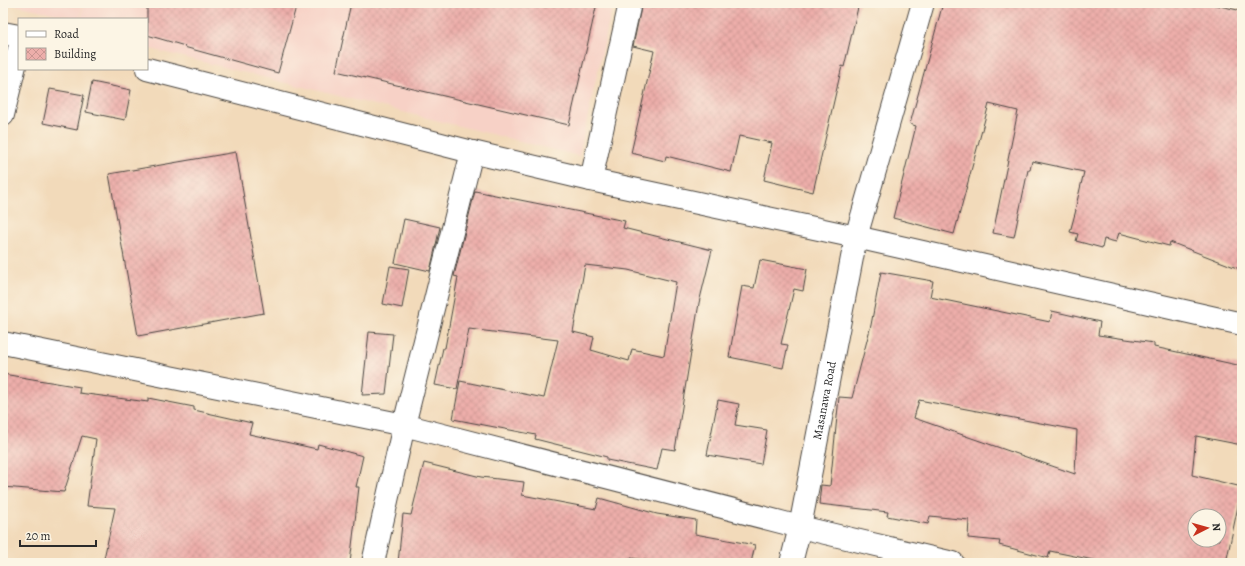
<svg xmlns="http://www.w3.org/2000/svg" width="1245" height="566" font-family="Alegreya,serif">
  <style>
    .built { fill: #f7d1c6 }
    .building { fill: url(#building-cross-hatch); fill-rule: evenodd }
    .lines { fill: none; stroke-linecap: round; stroke-linejoin: round }
    .minor-casing { stroke: #494540; stroke-width: 24 }
    .tertiary-casing { stroke: #494540; stroke-width: 24 }
    .minor { stroke: #fff; stroke-width: 22 }
    .tertiary { stroke: #fff; stroke-width: 22 }
    .labels { text-anchor: middle; dominant-baseline: central; stroke-width: 4; stroke-linejoin: round; paint-order: stroke }
    .street-label { font-size: 12px; fill: #2b2b2b; stroke: #fcf5e5 }
  </style>
  <defs>
    <pattern id="building-cross-hatch" width="8" height="8" patternUnits="userSpaceOnUse"><rect width="8" height="8" fill="#edaeaa"/><path d="M0 0l8 8M0 8l8-8" fill="none" stroke="#cb9692"/></pattern>
  </defs>
  <rect width="100%" height="100%" fill="#fcf5e5"/>
  <filter id="ink" filterUnits="userSpaceOnUse"><feTurbulence type="fractalNoise" baseFrequency=".025" numOctaves="2"/><feDisplacementMap in="SourceGraphic" scale="8" xChannelSelector="R" yChannelSelector="G"/><feConvolveMatrix kernelMatrix="1 2 1 2 8 2 1 2 1" color-interpolation-filters="sRGB"/></filter>
  <filter id="wash" filterUnits="userSpaceOnUse"><feTurbulence type="fractalNoise" baseFrequency=".012" numOctaves="4" result="noise"/><feDisplacementMap in="SourceGraphic" scale="16" xChannelSelector="R" yChannelSelector="G"/><feGaussianBlur stdDeviation="0.9" result="paint"/><feColorMatrix in="noise" values="0 0 0 0 0 0 0 0 0 0 0 0 0 0 0 0 0 1.4 0 .05"/><feComposite in="paint" operator="in"/></filter>
  <g filter="url(#wash)">
    <rect width="100%" height="100%" fill="#f2daba"/>
    <path class="built" d="M6,3H83L80,19Z
      M84,3H613L579,156L147,48V19H81Z"/>
    <g id="blocks">
      <path class="building" d="M147,3H297L278,73L184,47L185,46L147,35Z
        M351,3H597L569,125L336,71Z
        M642,3H859L844,67L842,66L813,192L764,180L772,143L739,136L731,172L666,156L665,161L631,153L654,51L633,46Z
        M943,3H1207L1242,11V270L1170,242L1169,246L1119,233L1116,242L1104,239L1102,248L1076,241L1078,234L1070,232L1076,210H1075L1084,172L1032,161L1030,170H1028L1014,237L993,233L1018,111L989,104L954,234L893,218L916,126L910,124Z
        M92,82L131,90L125,120L86,112Z
        M50,89L84,95L77,130L43,123Z
        M236,152L264,313L138,336L109,174Z
        M475,191L625,221L623,228L712,250L699,303L675,450L662,448L657,470L607,460V457L535,439L536,435L453,419L460,381L544,398L558,340L469,329L457,389L435,385L443,348H445L458,277L454,276ZM585,265L628,270L676,282L664,356L632,349L629,361L591,350L594,337L573,332Z
        M404,219L440,227L430,271L395,263Z
        M760,260L807,269L803,291L794,289L781,344L788,345L783,368L729,357L742,286L754,288Z
        M390,266L409,269L402,308L383,304Z
        M881,272L933,281L930,297L1050,322L1052,311L1100,322L1098,335L1154,343V347L1242,366V445L1196,436L1192,475L1242,487L1226,563H1108L1050,551L1048,558L999,545L1000,541L968,538L969,520L930,516L928,524L887,516L888,512L819,504L821,485L830,486L839,397L852,398L871,325ZM919,400L1077,430L1075,474L914,418ZM1195,516H1219V540H1195Z
        M369,332L393,334L386,394L362,395Z
        M3,374L80,387L79,393L148,402V398L194,407V410L252,423L249,434L317,449L318,444L363,456L356,487H359L350,563H103L115,508L87,506L96,439L82,436L64,492L3,487Z
        M718,400L739,404L735,425L767,430L761,464L707,455Z
        M424,463L481,477L524,482L522,495L596,509L599,498L657,514L696,520L695,534L755,545L751,563H664L631,558L630,563H398L403,514L411,515Z"/>
    </g>
  </g>
  <g filter="url(#ink)">
    <use href="#blocks" fill-opacity="0" stroke="#494540" stroke-width="1"/>
    <g class="lines">
      <g class="minor-casing">
        <g id="minor">
          <path d="M3,33L19,36"/>
          <path d="M147,69L472,152L591,180L856,237L1242,324"/>
          <path d="M591,180L630,3"/>
          <path d="M3,343L404,425L800,527L953,563"/>
          <path d="M373,563L404,425L472,152"/>
          <path id="s1" d="M791,563L800,527L856,237L923,3"/>
        </g>
      </g>
      <g class="tertiary-casing">
        <path id="tertiary" d="M3,115L19,49"/>
      </g>
      <use href="#minor" class="minor"/>
      <use href="#tertiary" class="tertiary"/>
    </g>
  </g>
  <g class="labels">
    <g class="street-label">
      <text stroke="none"><textPath href="#s1" startOffset="166">Masanawa Road</textPath></text>
    </g>
  </g>
  <rect width="1245" height="566" fill="none" stroke="#fcf5e5" stroke-width="16"/>
  <rect x="18" y="18" width="130" height="52" fill="#fcf5e5" stroke="#a8a49b"/>
  <rect x="26" y="31" width="20" height="6" fill="#ffffff" stroke="#a8a49b"/>
  <text x="54" y="38" font-size="12" fill="#2b2b2b">Road</text>
  <rect x="26" y="48" width="20" height="12" fill="url(#building-cross-hatch)" stroke="#a8a49b"/>
  <text x="54" y="58" font-size="12" fill="#2b2b2b">Building</text>
  <g transform="translate(1207 528) rotate(84)"><circle r="19" fill="#fcf5e5" stroke="#a8a49b"/>
  <path d="M0-3L7 15L0 10L-7 15Z" fill="#c8321e"/>
  <text y="-6" font-size="11" font-weight="bold" text-anchor="middle" fill="#2b2b2b">N</text>
  </g>
  <path d="M20 540v6h76v-6" fill="none" stroke="#2b2b2b" stroke-width="2"/>
  <text x="26" y="540" font-size="12" fill="#2b2b2b" stroke="#fcf5e5" stroke-width="3" paint-order="stroke">20 m</text>
</svg>
